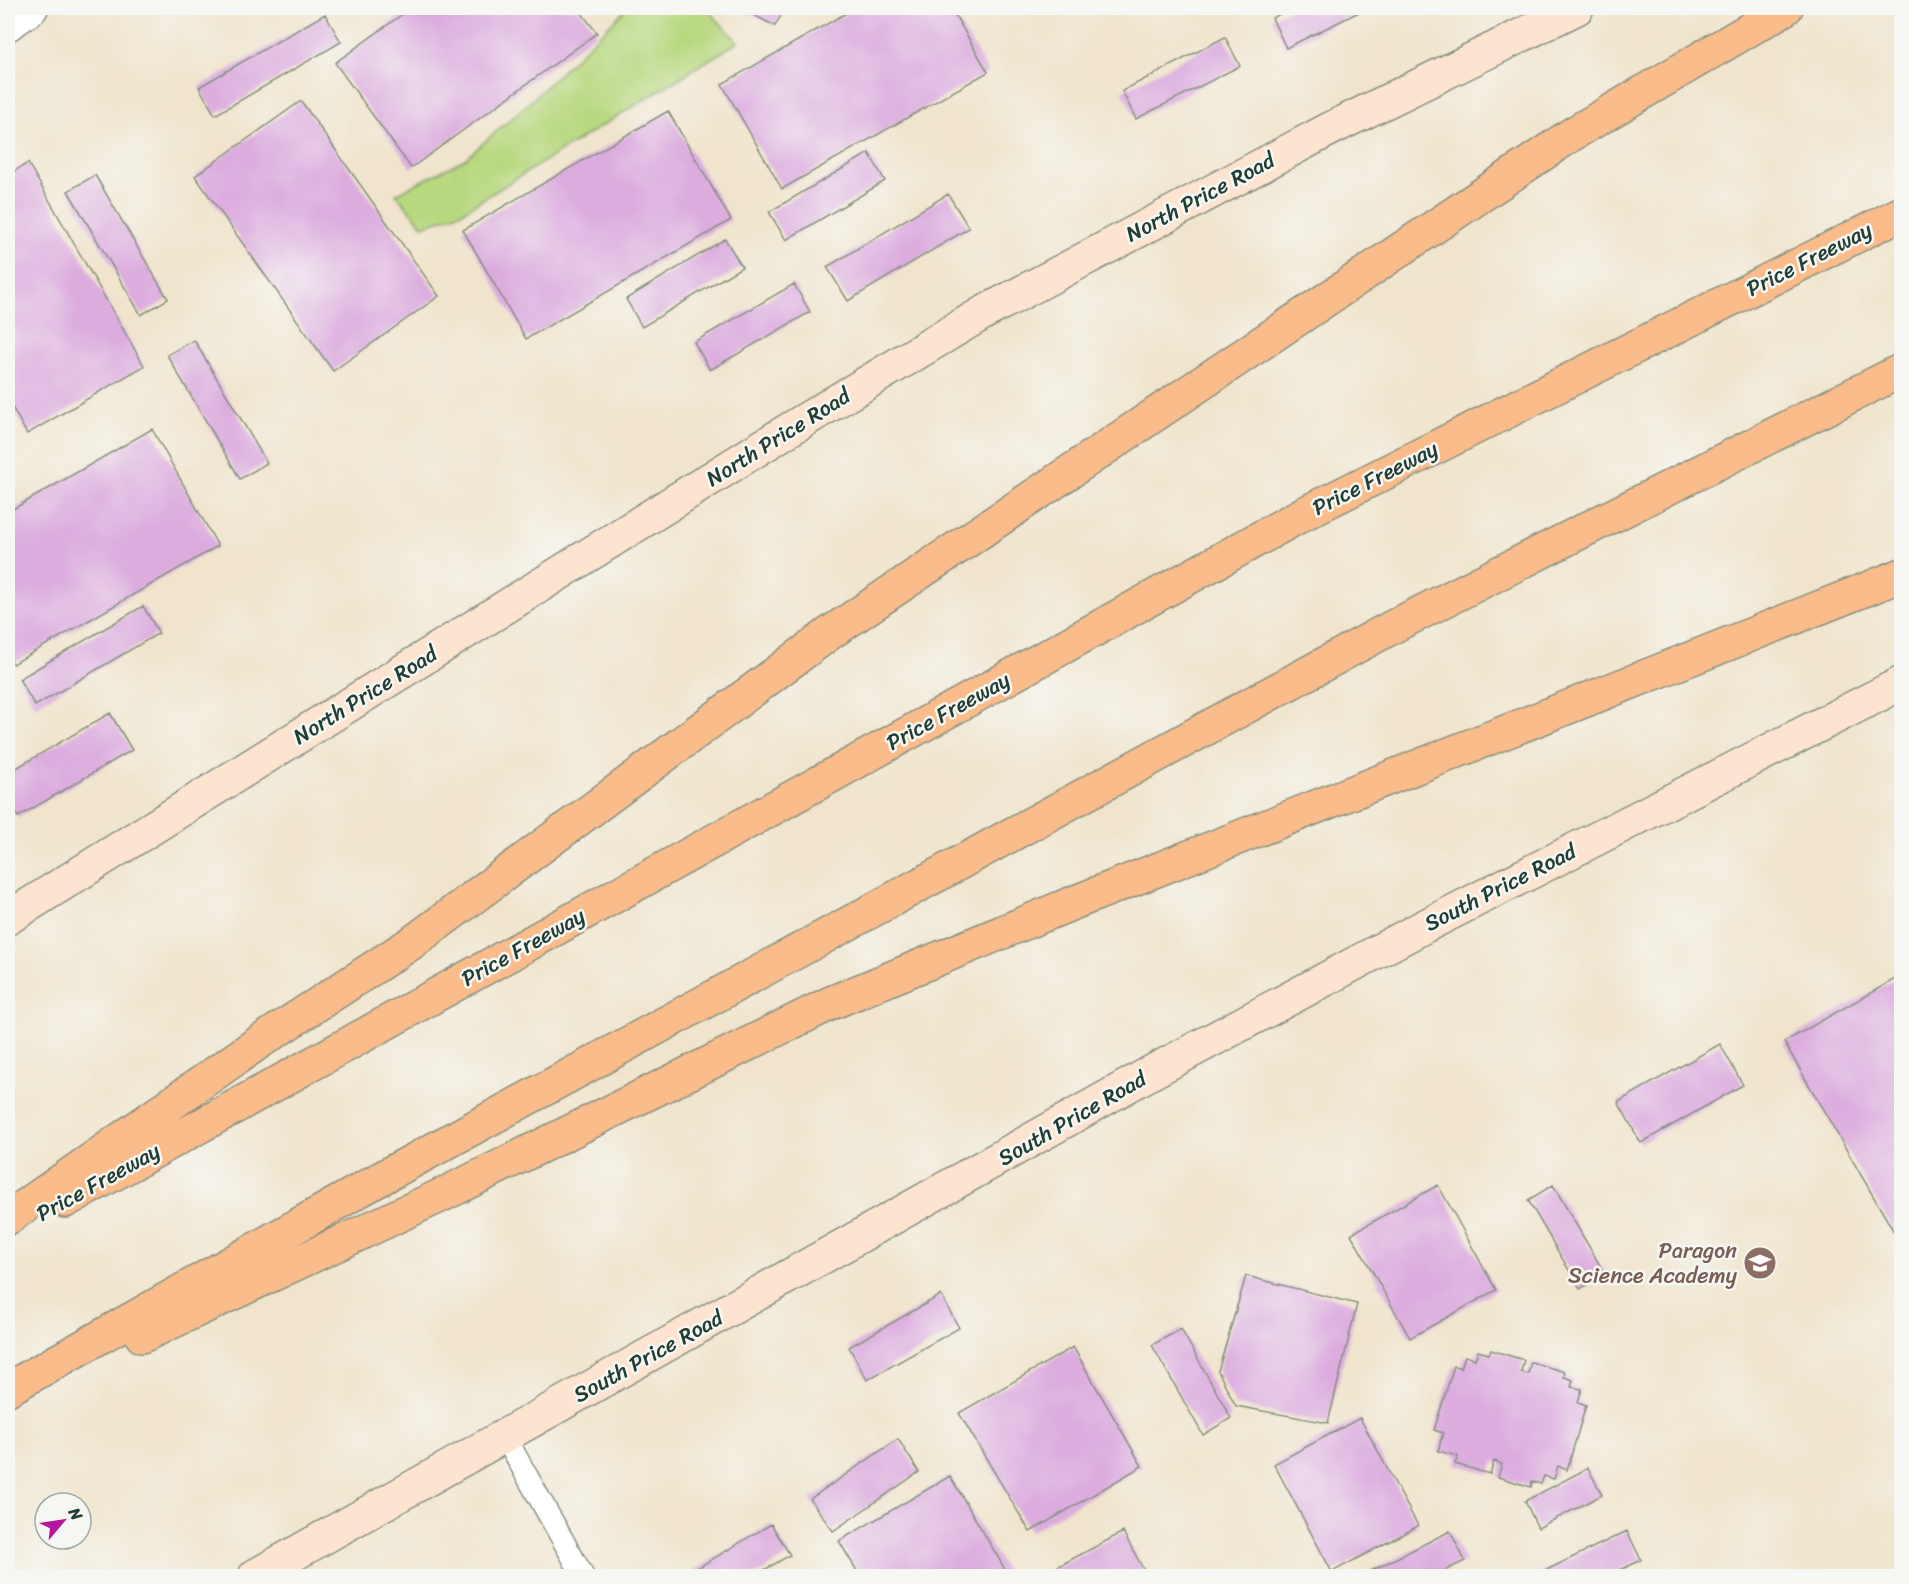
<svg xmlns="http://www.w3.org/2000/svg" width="1909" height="1584" font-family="Sriracha,sans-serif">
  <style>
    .green { fill: #b8d87f; stroke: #6c8a5a; stroke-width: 1.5 }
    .building { fill: #dcacdf }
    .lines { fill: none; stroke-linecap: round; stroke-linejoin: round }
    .service-casing { stroke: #889080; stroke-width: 24 }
    .tertiary-casing { stroke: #889080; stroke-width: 36 }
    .secondary-casing { stroke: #889080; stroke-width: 36 }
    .motorway-casing { stroke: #889080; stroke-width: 36 }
    .service { stroke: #fff; stroke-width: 21 }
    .tertiary { stroke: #fff; stroke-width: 33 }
    .secondary { stroke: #fde4d1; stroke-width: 33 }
    .motorway { stroke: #fabc8b; stroke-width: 33 }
    .labels { text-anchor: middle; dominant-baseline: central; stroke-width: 5; stroke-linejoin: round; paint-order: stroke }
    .street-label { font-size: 22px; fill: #1f3d34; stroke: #f6f6f2 }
    .education-label { font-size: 22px; fill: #785e54; stroke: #f6f6f2; text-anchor: end }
  </style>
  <rect width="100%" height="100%" fill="#f6f6f2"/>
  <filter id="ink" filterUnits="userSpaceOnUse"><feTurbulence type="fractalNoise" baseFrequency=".0167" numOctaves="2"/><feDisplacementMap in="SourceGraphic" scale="12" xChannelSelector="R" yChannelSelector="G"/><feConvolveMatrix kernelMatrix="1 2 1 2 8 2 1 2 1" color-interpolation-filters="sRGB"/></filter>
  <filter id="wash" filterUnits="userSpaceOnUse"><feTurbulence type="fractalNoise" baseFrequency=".008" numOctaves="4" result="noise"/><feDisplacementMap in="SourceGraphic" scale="24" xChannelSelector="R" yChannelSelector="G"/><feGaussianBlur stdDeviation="1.35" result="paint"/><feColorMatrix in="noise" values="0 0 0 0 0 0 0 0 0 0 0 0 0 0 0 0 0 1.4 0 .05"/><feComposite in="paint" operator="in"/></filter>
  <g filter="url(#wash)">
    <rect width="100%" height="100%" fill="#f0e4cc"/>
    <path class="green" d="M627,8H706L738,42L462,212L423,226L396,194L465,159L531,101Z"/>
    <g id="blocks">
      <path class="building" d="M411,8H578L597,33L411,168L335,63Z
        M740,8H785L775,26Z
        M855,8H951L988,72L782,189L722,84Z
        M1292,8H1367L1286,48L1272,18Z
        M325,14L341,42L215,115L199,87Z
        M1225,37L1240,66L1136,119L1122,91Z
        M301,101L439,296L333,371L195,176Z
        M668,111L731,220L526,339L463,230Z
        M869,153L885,181L786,240L769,212Z
        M28,163L144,366L27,434L8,400V175Z
        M95,175L168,299L141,315L68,191Z
        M948,194L969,228L848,301L827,267Z
        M725,239L742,267L642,327L626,299Z
        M794,284L810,312L710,370L694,342Z
        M194,340L267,463L240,479L167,355Z
        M152,429L218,546L13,664L8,655V512Z
        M143,606L159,633L35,706L19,679Z
        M110,713L132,750L18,817L8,800V773Z
        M1902,975V1246L1784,1042Z
        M1720,1044L1743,1085L1641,1143L1618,1102Z
        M1438,1185L1496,1290L1410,1338L1351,1234Z
        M1553,1185L1605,1274L1580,1289L1528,1200Z
        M1246,1276L1357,1304L1328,1423L1236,1406L1218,1371Z
        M941,1295L959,1328L867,1380L849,1347Z
        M1181,1329L1231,1418L1203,1435L1152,1345Z
        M1073,1347L1142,1466L1030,1532L959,1413Z
        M1491,1350L1524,1360L1521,1372L1528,1374L1531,1362L1565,1372L1564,1377L1573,1380L1571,1387L1582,1389L1578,1402L1586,1405L1567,1470L1558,1466L1554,1479L1544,1476L1541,1484L1532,1481L1531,1487L1498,1477L1502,1464L1494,1461L1490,1474L1455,1464L1458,1456L1438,1451L1443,1433L1434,1430L1454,1366L1461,1368L1465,1356L1475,1359L1478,1351L1489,1354Z
        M1360,1418L1418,1526L1332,1572L1274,1464Z
        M898,1439L919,1472L833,1531L810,1499Z
        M1588,1468L1602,1495L1538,1528L1525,1501Z
        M950,1476L1009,1576H860L839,1541Z
        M771,1524L790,1555L754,1576H684Z
        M1450,1531L1465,1561L1433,1576H1361Z
        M1627,1531L1641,1560L1608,1576H1534Z
        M1123,1532L1147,1576H1040Z"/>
    </g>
  </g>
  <g filter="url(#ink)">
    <use href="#blocks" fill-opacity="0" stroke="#889080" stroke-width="1.5"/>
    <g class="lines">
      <g class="service-casing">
        <path id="service" d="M504,1435L583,1576"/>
      </g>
      <g class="tertiary-casing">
        <path id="tertiary" d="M8,24L31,8"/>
      </g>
      <g class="secondary-casing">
        <path id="secondary" d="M8,918L790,429L983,313L1330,129L1577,8
          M255,1576L1152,1072L1425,926L1902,683"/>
      </g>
      <g class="motorway-casing">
        <path id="motorway" d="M65,1201L1303,514L1902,213
          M8,1218L258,1043L413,942L830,633L1574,133L1786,8
          M142,1336L446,1193L831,1003L1068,905L1902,575
          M8,1389L385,1176L1396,625L1902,370"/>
      </g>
      <use href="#service" class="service"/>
      <use href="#tertiary" class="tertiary"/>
      <use href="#secondary" class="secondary"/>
      <use href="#motorway" class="motorway"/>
    </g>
  </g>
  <defs>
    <g id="school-disc" transform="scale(1.725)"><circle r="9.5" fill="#8d6e63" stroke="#f6f6f2"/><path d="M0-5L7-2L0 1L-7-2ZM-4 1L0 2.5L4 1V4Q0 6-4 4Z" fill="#fff"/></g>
  </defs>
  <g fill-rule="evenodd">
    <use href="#school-disc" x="1760" y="1263"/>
  </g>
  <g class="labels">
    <g class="street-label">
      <text transform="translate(1200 197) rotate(-28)">North Price Road</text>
      <text transform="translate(1809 259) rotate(-27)">Price Freeway</text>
      <text transform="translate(778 437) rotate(-32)">North Price Road</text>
      <text transform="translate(1375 478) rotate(-27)">Price Freeway</text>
      <text transform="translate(365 695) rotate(-32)">North Price Road</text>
      <text transform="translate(948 711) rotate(-29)">Price Freeway</text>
      <text transform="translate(1500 887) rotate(-27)">South Price Road</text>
      <text transform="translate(523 947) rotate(-29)">Price Freeway</text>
      <text transform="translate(1072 1118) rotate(-30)">South Price Road</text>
      <text transform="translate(98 1182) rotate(-29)">Price Freeway</text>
      <text transform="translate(648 1356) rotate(-29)">South Price Road</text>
    </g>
    <g class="education-label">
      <text x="1737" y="1250">Paragon<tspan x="1737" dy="25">Science Academy</tspan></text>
    </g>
  </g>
  <rect width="1909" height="1584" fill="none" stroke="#f6f6f2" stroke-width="30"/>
  <g transform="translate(63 1521) rotate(61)"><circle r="28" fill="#f6f6f2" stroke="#a0aca6" stroke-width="1.5"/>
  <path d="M0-4.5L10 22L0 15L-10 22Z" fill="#b5179e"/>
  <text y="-9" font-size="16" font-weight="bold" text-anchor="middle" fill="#1f3d34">N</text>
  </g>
</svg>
